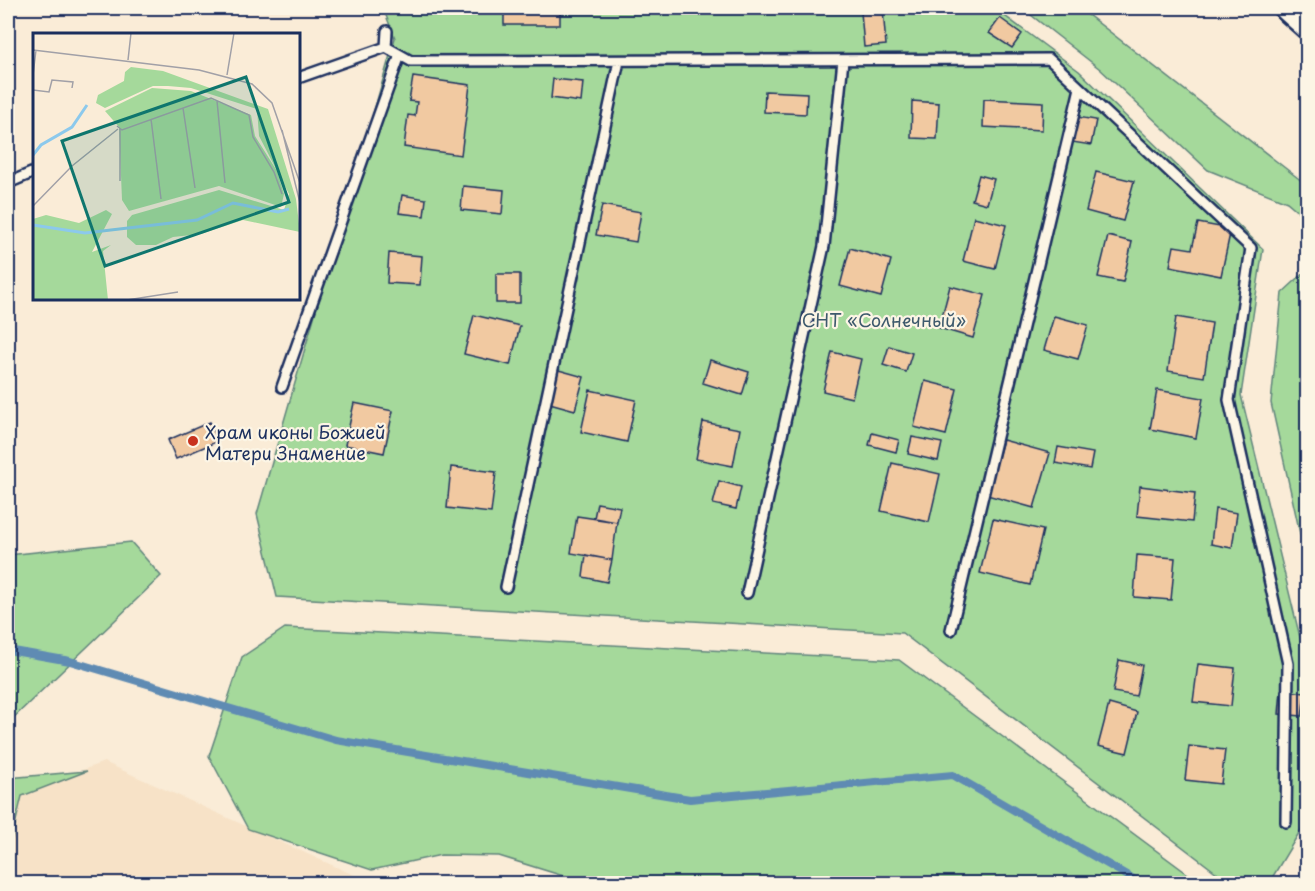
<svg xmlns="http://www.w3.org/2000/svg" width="1315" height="891" font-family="'Playpen Sans',sans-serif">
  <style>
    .built { fill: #f7e2c7 }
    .green { fill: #a5d99b; stroke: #60847c; stroke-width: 1.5 }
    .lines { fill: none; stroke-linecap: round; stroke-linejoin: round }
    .stream { stroke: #5f8bb3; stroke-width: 8 }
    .building { fill: #f1c9a1; stroke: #1b2f5e; stroke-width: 1.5 }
    .lane-casing { stroke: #1b2f5e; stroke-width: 14 }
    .secondary-casing { stroke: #1b2f5e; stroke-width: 32 }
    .lane { stroke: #fcf5e5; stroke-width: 9 }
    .secondary { stroke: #fcf5e5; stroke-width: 27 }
    .poi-dot { fill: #c8321e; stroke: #fcf5e5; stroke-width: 2 }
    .labels { text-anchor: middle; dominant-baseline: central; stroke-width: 4.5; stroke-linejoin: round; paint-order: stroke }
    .park-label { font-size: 18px; fill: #3e5a6d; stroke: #fcf5e5 }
    .poi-label { font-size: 18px; fill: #1b2f5e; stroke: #fcf5e5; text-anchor: start }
    .inset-river { fill: none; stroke: #8cc9ec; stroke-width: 3 }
    .inset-road { fill: none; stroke: #a1a0a7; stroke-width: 1.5 }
    .view { fill: #0f766e; fill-opacity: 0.15; stroke: #0f766e; stroke-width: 3 }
    .inset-edge { fill: none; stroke: #1b2f5e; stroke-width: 3 }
  </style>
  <rect width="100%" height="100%" fill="#faecd7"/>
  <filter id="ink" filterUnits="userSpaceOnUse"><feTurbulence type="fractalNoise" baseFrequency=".0167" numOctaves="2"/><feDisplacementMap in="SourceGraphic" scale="12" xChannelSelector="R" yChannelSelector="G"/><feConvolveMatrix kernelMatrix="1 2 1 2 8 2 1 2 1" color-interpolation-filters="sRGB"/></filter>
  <g filter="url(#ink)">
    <path class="built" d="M104,762L354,875L397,883L8,884V798Z"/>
    <path class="green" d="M383,8H994L1079,71L1263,249L1241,395L1307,666L1302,828L1269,883H1230L902,633L277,597L257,514L395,38Z
      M1022,8H1079L1307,185V219L1287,202L1208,170L1100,69Z
      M1307,270V565L1271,403L1282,293Z
      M131,542L161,576L8,723V555Z
      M285,628L899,660L1200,883L589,884L499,856L441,855L372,870L248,829L209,756L242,657Z
      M87,771L22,796L8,854V778Z"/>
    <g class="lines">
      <path class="stream" d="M8,650L70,661L336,740L690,799L953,775L1142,884"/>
    </g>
    <path class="building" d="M504,8H560V25H504Z
      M883,10L886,45L864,47L861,12Z
      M1000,18L1022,34L1012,48L989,33Z
      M413,77L470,85L461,155L404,147L408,115L415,116L417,102L409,101Z
      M553,79L583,82L581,102L551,98Z
      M765,91L807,93L806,114L764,112Z
      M984,99L1043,102L1042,130L983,127Z
      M912,101L939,103L937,139L911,138Z
      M1077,117L1096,120L1091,145L1072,142Z
      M1096,172L1134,181L1123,221L1086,211Z
      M979,175L994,179L987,204L972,200Z
      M463,186L504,190L502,214L461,210Z
      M402,195L426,199L424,216L399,213Z
      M602,205L641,212L636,242L596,235Z
      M974,217L1006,225L995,269L963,261Z
      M1198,223L1231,229L1221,276L1170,266L1174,246L1192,249Z
      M1108,236L1132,242L1123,282L1098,277Z
      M850,248L891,260L881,297L840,286Z
      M389,253L422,256L420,285L387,283Z
      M496,274H520V303H496Z
      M950,286L985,295L973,338L939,328Z
      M474,315L520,326L510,365L464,354Z
      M1054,316L1088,325L1078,359L1044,350Z
      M1176,317L1212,323L1204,377L1168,371Z
      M889,346L912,353L906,372L883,365Z
      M832,352L861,359L852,398L823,391Z
      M710,360L749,372L742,395L703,383Z
      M555,369L584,377L575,410L546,402Z
      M925,381L957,389L946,435L914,427Z
      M590,390L636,400L627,442L581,432Z
      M1157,390L1203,398L1196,438L1150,429Z
      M354,403L393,411L384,453L345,445Z
      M210,422L218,441L176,459L168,440Z
      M703,422L740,429L733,466L696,459Z
      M872,433L899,440L896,452L869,445Z
      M912,437L942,443L938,461L908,454Z
      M1003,440L1050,453L1034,508L987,495Z
      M1058,447L1093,453L1090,469L1055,463Z
      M892,463L940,474L929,522L881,511Z
      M451,467L496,472L491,513L447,508Z
      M719,481L741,487L736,509L713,504Z
      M1140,486L1195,493L1192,522L1137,516Z
      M597,503L620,507L617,522L594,518Z
      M1215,509L1237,513L1232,548L1211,544Z
      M577,516L617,522L612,560L571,553Z
      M993,519L1043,530L1030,585L980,573Z
      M586,555L612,560L607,582L583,577Z
      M1137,555L1175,558L1171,600L1134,597Z
      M1119,660L1142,665L1136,696L1113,692Z
      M1198,664L1235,668L1231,706L1193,702Z
      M1281,690L1305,693L1302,716L1279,714Z
      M1109,704L1137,712L1127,753L1098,746Z
      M1189,746L1225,750L1221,784L1185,780Z"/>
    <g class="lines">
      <g class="lane-casing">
        <path id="lane" d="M387,31L386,47L411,61L1049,59L1251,248L1229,400L1288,664L1286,822
          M298,78L386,47
          M8,183L34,172
          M282,387L400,55
          M506,587L619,61
          M747,593L824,246L843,60
          M951,630L1080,88"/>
      </g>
      <g class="secondary-casing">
        <path id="secondary" d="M1289,8L1308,25"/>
      </g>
      <use href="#lane" class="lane"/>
      <use href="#secondary" class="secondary"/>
    </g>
  </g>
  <circle class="poi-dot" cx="193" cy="441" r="6"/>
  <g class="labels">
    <g class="park-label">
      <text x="884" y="319">СНТ «Солнечный»</text>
    </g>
    <g class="poi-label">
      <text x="205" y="431">Храм иконы Божией<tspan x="205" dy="21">Матери Знамение</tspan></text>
    </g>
  </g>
  <g transform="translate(33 33)">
    <rect width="267" height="267" fill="#faecd7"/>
    <path d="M98,34L130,38L235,76L263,166L267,199L210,187L168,201L140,204L123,212H103L94,204V188L99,182L186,157L251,177L256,161L226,103L224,76L158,55L135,53H120L72,75L63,70L65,62L91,48L92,39ZM119,55L158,58L218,82L222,103L244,138L251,161L248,174L186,153L96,178L89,167L86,94L72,78ZM73,177L79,181L59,219L78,212L70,218L75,267H0V186L13,182L46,190Z" fill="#a5d99b"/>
    <path class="inset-river" d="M0,122L8,112L39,94L54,72M0,192L52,200L164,187L200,170L245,179L256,176"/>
    <path class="inset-road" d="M0,17L166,37L219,51L239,70L267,150M95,27L98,0M0,42L3,17M194,42L201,0M0,57L16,59L19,47L40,49L39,55M184,68L192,150M150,75L162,155M118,86L128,166M84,93L89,97L178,65L216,82L220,104L241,139L249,161M249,97L267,170M87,148V96M0,173L39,133L85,96M94,267L145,259"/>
    <path class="view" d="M213,44L256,169L72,233L29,108Z"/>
    <rect width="267" height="267" class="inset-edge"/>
  </g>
  <rect width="1315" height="891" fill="none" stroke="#fcf5e5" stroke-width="30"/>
  <rect x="15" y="15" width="1285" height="861" fill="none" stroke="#1b2f5e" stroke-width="2" filter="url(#ink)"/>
</svg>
